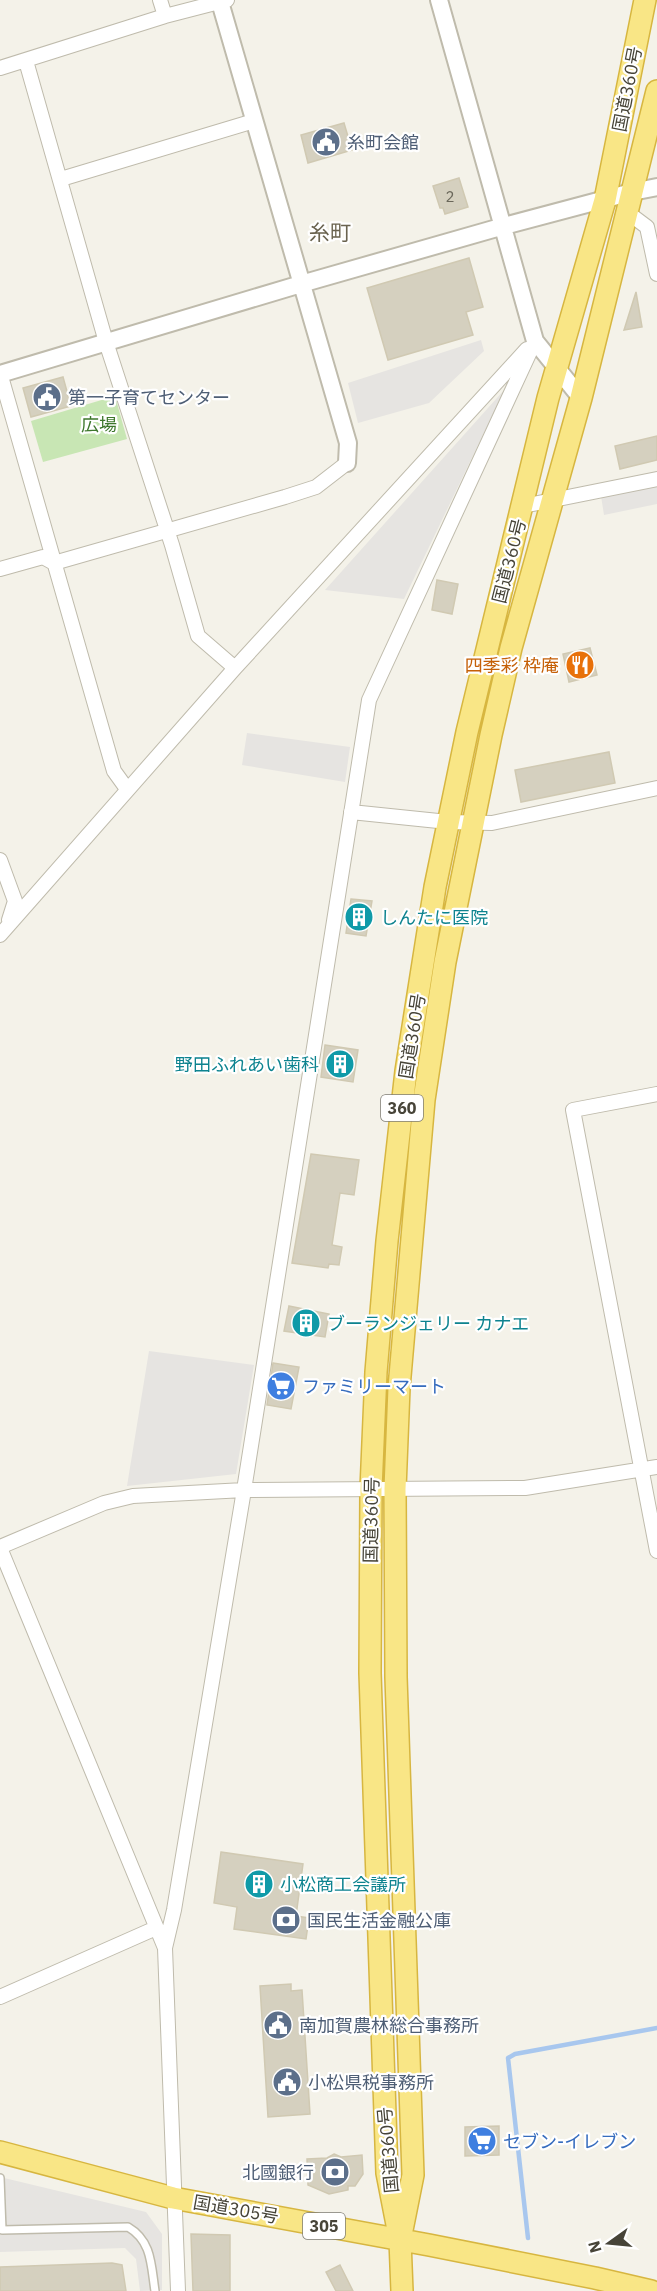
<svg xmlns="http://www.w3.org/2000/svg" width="657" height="2291" font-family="'IBM Plex Sans','Noto Sans JP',sans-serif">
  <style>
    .green { fill: #c8e6b4 }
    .parking { fill: #e6e4e1 }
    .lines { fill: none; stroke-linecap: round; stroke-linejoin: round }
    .stream { stroke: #a8c7ee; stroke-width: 4.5 }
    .building { fill: #d5d0bf; stroke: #d0c9b2; stroke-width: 1.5 }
    .service-casing { stroke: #bfbbac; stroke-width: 10 }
    .minor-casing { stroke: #bfbbac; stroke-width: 16 }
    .tertiary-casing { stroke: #bfbbac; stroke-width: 20 }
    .trunk-casing { stroke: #d7b640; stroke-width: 24 }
    .service { stroke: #fff; stroke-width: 7 }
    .minor { stroke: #fff; stroke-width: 14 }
    .tertiary { stroke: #fff; stroke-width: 16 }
    .trunk { stroke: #f9e686; stroke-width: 21 }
    .labels { text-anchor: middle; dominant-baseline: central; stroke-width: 4.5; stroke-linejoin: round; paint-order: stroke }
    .number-label { font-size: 15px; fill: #6a675a }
    .shield { fill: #fff; stroke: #7e7c74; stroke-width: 1.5 }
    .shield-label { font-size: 16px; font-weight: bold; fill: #474438 }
    .street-label { font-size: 18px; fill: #474438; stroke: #fff }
    .service-label { font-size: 18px; fill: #4e5e75; stroke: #fff; text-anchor: start }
    .park-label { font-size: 18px; fill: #3e772d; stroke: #fff }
    .food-label { font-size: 18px; fill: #c56008; stroke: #fff; text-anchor: end }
    .culture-label { font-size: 18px; fill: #0d838f; stroke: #fff; text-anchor: start }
    .shop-label { font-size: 18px; fill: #366cbe; stroke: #fff; text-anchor: start }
    .quarter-label { font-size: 21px; fill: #6a634f; stroke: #fff }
  </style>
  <rect width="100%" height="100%" fill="#f4f2e9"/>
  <path class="green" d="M115,396L127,439L43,462L31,421Z"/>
  <path class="parking" d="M481,340L484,351L429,403L358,423L348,383Z
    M505,389L404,599L325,590Z
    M657,485V504L604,515L601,496Z
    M247,733L350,747L345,782L242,765Z
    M149,1351L254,1365L236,1474L127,1486Z
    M0,2177L146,2212L162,2234V2290L140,2291L136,2259L125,2248L0,2252Z"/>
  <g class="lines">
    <path class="stream" d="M528,2238L508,2058L515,2054L657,2028"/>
  </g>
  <path class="building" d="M344,123L352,150L308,163L301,135Z
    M459,178L468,207L445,214L443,208H440L433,186Z
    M469,258L483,307L466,312L473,335L388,360L367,288Z
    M636,292L642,327L624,330Z
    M63,377L71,406L31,417L23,388Z
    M657,436V460L620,469L615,446Z
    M437,580L458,584L452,614L432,610Z
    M590,648L597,675L569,682L563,654Z
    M609,752L615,783L521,802L515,770Z
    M351,899L372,901L366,936L346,933Z
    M325,1045L358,1050L353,1082L321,1077Z
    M311,1154L359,1160L354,1195L340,1193L332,1245L342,1247L339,1265L329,1264L328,1268L292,1263Z
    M289,1306L329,1314L325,1337L284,1331Z
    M273,1363L299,1367L291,1409L267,1405Z
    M221,1852L303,1864L296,1916L309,1918L306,1939L234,1929L237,1907L214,1903Z
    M291,1984V1991L302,1990L310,2114L268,2117L260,1986Z
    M499,2126V2155L465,2156V2127Z
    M334,2154L341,2157L362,2155L363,2174L355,2186H348V2190L329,2194L308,2185L307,2159L327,2158Z
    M191,2234L230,2235V2291H193Z
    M112,2263L122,2265L126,2291H0V2267Z
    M340,2265L353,2291H336L326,2272Z"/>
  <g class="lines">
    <g class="service-casing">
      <path id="service" d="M0,2178L2,2230L128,2227C152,2241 151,2265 155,2291"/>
    </g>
    <g class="minor-casing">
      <path id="minor" d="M160,0L165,16
        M26,61L106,342L172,545L198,636L235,668
        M0,68L165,16L227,0
        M61,179L254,121
        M627,212L647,227L657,274
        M0,373L114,771L127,789
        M523,506L657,479
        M0,569L43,557L54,563L285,497L316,487L347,463
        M351,812L448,822L492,823L657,788
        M0,860L15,901L9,920
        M0,935L235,668L527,349
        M657,1094L573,1110L657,1551
        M0,1547L104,1503L133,1496L244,1490L525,1488L657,1467
        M0,1548L165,1948
        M0,1997L156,1928
        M178,2291L165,1948L174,1910L244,1490L369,700L535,341"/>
    </g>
    <g class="tertiary-casing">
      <path id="tertiary" d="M439,0L535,341L581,398
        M220,2L348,443L347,463
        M0,374L301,284L504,226L632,192L657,187"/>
    </g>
    <g class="trunk-casing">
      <path id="trunk" d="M0,2152L173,2198L429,2245L595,2278L651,2291
        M402,2230L413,2175L396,1677L395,1489L399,1388L424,1100L445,962L491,735L511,648L581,398L657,91
        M402,2291L400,2240L387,2173L370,1673L371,1489L376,1372L387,1241L406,1071L435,887L467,732L548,398L605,200L645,0"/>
    </g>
    <use href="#service" class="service"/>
    <use href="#minor" class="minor"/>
    <use href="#tertiary" class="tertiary"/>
    <use href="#trunk" class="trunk"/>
  </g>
  <defs>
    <g id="civic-disc" transform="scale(1.5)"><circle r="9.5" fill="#5c6f8a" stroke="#fff"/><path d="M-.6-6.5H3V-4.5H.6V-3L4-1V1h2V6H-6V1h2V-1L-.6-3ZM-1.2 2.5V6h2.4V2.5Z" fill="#fff"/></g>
    <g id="restaurant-disc" transform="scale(1.5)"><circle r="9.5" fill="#e8710a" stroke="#fff"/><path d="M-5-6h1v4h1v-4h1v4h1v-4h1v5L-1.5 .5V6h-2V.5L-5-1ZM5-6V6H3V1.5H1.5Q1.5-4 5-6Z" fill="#fff"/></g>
    <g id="building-disc" transform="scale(1.5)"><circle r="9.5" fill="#0f9aa8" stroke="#fff"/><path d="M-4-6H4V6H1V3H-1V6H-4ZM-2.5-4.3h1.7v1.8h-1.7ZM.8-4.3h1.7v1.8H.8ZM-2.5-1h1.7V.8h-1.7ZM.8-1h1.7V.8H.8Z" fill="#fff"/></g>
    <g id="supermarket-disc" transform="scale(1.5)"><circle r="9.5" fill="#3f7fe0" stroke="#fff"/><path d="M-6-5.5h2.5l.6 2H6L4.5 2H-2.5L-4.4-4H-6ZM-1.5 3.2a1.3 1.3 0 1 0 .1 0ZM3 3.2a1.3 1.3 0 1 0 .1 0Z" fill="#fff"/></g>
    <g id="bank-disc" transform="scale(1.5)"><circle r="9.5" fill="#5c6f8a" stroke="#fff"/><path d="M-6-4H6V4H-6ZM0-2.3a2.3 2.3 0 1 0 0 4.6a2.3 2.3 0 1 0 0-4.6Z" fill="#fff"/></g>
  </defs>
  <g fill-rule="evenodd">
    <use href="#civic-disc" x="326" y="142"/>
    <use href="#civic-disc" x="47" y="397"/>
    <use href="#restaurant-disc" x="580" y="665"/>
    <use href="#building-disc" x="359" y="917"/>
    <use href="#building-disc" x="340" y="1064"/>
    <use href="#building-disc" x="306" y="1323"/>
    <use href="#supermarket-disc" x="281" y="1386"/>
    <use href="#building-disc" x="259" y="1884"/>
    <use href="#bank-disc" x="286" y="1920"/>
    <use href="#civic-disc" x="278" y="2025"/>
    <use href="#civic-disc" x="287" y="2082"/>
    <use href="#supermarket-disc" x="482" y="2141"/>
    <use href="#bank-disc" x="335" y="2172"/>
  </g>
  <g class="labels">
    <g class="number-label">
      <text x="450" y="196">2</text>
    </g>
    <g class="shield">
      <rect x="381" y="1095" width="42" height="26" rx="4.5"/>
      <rect x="303" y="2213" width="42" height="26" rx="4.5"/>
    </g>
    <g class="shield-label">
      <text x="402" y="1108">360</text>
      <text x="324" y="2226">305</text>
    </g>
    <g class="street-label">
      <text transform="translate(627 89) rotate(-79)">国道360号</text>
      <text transform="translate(509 561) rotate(-76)">国道360号</text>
      <text transform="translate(412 1036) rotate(-81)">国道360号</text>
      <text transform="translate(371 1520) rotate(-89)">国道360号</text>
      <text transform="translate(388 2150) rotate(-95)">国道360号</text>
      <text transform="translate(236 2209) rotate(10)">国道305号</text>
    </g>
    <g class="service-label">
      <text x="347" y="142">糸町会館</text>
      <text x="68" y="397">第一子育てセンター</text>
      <text x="307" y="1920">国民生活金融公庫</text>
      <text x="299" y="2025">南加賀農林総合事務所</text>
      <text x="308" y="2082">小松県税事務所</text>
      <text x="314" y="2172" text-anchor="end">北國銀行</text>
    </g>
    <g class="park-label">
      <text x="99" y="424">広場</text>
    </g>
    <g class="food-label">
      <text x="559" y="665">四季彩 枠庵</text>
    </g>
    <g class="culture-label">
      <text x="380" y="917">しんたに医院</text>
      <text x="319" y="1064" text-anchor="end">野田ふれあい歯科</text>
      <text x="327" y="1323">ブーランジェリー カナエ</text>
      <text x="280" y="1884">小松商工会議所</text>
    </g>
    <g class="shop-label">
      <text x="302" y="1386">ファミリーマート</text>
      <text x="503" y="2141">セブン-イレブン</text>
    </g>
    <g class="quarter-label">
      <text x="330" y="232">糸町</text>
    </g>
  </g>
  <g transform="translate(609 2243) rotate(255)" stroke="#ffffff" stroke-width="4.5" paint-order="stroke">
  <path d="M0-4.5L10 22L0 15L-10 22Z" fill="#474438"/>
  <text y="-9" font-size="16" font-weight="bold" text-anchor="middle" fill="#474438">N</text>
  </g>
</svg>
